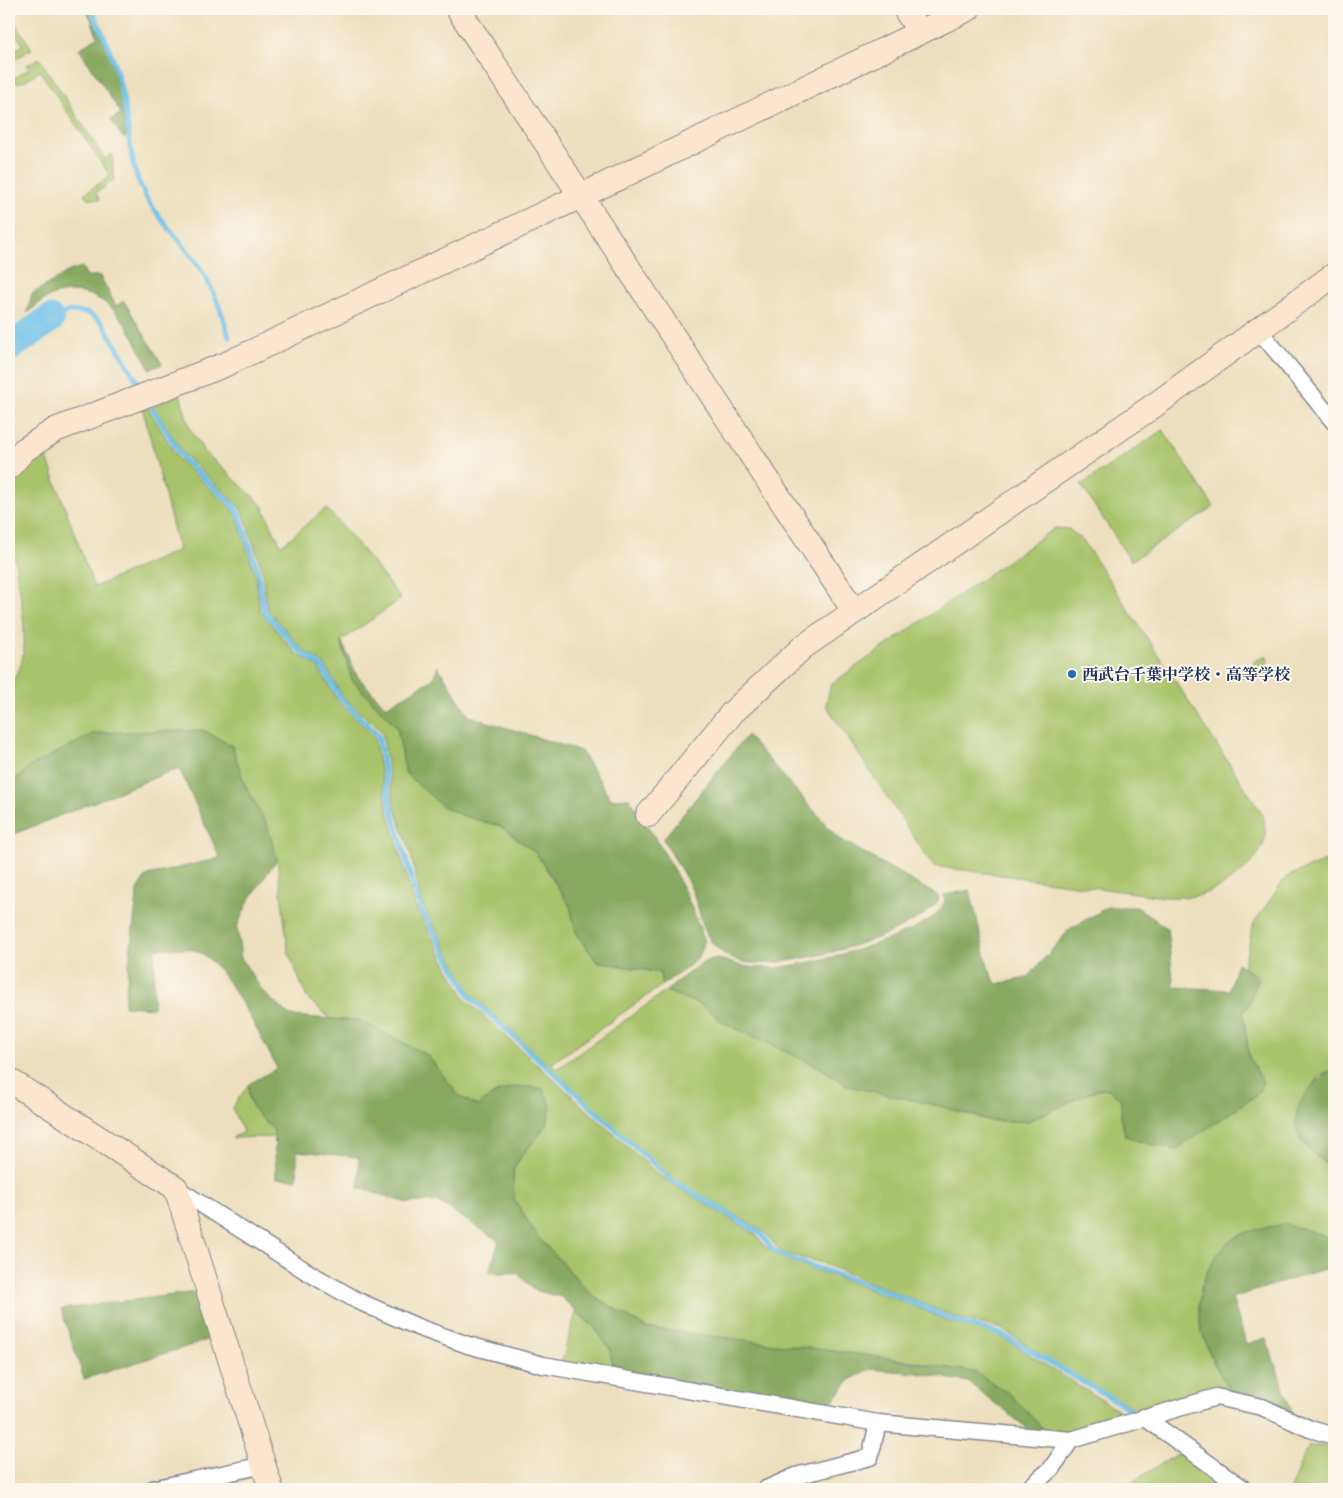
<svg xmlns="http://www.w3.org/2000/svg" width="1343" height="1498" font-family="'IM FELL French Canon','Noto Serif JP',serif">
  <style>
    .green { fill: #a8c36a; stroke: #627964 }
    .forest { fill: #86a95e; stroke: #506c5e }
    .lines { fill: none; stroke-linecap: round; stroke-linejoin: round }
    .stream { stroke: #6cc0e8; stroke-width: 5 }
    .river { stroke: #6cc0e8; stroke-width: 29 }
    .street-casing { stroke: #84878e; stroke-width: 19 }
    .secondary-casing { stroke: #84878e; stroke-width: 26 }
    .street { stroke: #fff; stroke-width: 16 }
    .secondary { stroke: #fce5cf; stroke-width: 24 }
    .poi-dot { fill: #1f6fb2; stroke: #fbf7ec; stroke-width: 2 }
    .labels { text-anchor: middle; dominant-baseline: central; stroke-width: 4; stroke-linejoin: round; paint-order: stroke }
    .poi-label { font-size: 16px; font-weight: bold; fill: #1b2f5e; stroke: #fbf7ec; text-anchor: start }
  </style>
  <rect width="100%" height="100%" fill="#fbf7ec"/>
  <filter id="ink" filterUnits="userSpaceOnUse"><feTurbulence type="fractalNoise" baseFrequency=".02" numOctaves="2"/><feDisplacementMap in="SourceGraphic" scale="10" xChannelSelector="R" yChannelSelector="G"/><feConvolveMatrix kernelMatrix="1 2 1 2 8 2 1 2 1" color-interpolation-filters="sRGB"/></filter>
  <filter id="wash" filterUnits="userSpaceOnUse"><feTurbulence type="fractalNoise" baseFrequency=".0096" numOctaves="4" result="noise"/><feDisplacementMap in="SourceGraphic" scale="20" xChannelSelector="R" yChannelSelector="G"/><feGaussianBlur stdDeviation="1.12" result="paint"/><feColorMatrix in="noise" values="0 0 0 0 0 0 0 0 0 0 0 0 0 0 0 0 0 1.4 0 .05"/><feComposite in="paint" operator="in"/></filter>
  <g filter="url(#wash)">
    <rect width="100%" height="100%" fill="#eddfbd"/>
    <path class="green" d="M9,13L32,49L9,63V53L23,45L9,23Z
      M39,58L105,159L112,154L114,180L96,193L100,200L87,198L84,194L110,176L40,71C31,76 20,88 11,80L29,69L27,65Z
      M180,394L190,429L204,451L262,505L281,546L326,508L357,543L401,599L341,641L352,680L397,727L406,774L461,815L500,826L537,854L570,906L576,932L596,961L660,973L662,985L552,1063L557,1069L666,991L704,1006L720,1020L821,1068L848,1086L940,1106L991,1121H1028L1096,1090L1109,1089L1121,1099V1118L1263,1082L1249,1057L1243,1012L1250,1002L1258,977L1243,967L1254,923L1286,877L1325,861L1334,871V1070L1318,1077L1300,1140L1334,1170V1266L1333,1241L1201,1286L1200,1324L1212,1360L1230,1391C1198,1389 1169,1399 1141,1412L1072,1375L1002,1329L958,1318L819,1262L782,1253L764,1232L680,1183L660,1168L472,995L422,904L410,851L394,805L382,732L343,697L324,664L302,649L267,609L262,569L244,515L237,504L185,456L153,406Z
      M148,408L179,460L230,507L237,517L256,577L260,611L296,653L318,667L338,701L374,736L388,811L415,906L466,1000L660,1176L755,1234L764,1246L780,1257L908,1303L950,1322L998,1335L1121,1412L1133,1416L1076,1433L1048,1434L1010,1394L919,1362L646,1328L591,1294L537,1236L514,1199L513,1171L522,1155L547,1125L499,1091L477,1106L459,1096L427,1055L361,1021L331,1019L307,998L288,951L277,859L267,825L245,785L232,746L203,730L156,733L29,767L19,777L9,782V684C47,653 0,534 9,486C10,476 26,463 32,456L46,455L94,587L179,550L143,410Z
      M1163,430L1214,507L1131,561L1081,485Z
      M1055,528L1069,529L1084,542L1263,815C1265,824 1266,833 1264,842C1257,865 1225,887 1203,894C1191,898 1177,897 1165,897L933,866L826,705L831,684Z
      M1263,656H1267L1268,663L1245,678L1239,677L1240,671Z
      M249,1084C246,1117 271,1114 276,1137L232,1138L243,1132L232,1108Z
      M576,1312L594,1327L610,1349L613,1373L561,1364Z
      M1308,1446H1334V1489H1290Z
      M1185,1449L1239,1489H1121Z"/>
    <path class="forest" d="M85,9H87L109,52L122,101L126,138H123L111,120L121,113L79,49L97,37L91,19Z
      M82,267L87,276H100L116,306L124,301L162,364L150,369C133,338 121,302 83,293C72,291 59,292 49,297C41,301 34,308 27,313L32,294L69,271Z
      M341,640L358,677L386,707L433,679L438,666L469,716L581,751L611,799L629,798C662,846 685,885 704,940C704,962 677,973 662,985L660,973L596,961L576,932L570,906L537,854L500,826L461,815L442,806L406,774L397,727L352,680Z
      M203,730L232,746L245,785L267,825L277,859L248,902L237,927L241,958L263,992L290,1016L361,1021L427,1055L459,1096L477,1106C501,1089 513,1083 543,1089L551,1105L547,1125L522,1155L513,1171L514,1199L537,1236L591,1294L646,1328L866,1355L975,1372L1010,1394L1048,1434L1032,1432L968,1382L917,1373L870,1369L850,1380L827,1408L613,1373L610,1349L594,1327L561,1297L534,1290L517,1273H489L499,1241L437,1201L407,1203L359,1188V1157L297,1151V1179L276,1178L274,1131C259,1115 246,1107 249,1084L277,1068C263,1041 225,962 197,951C186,947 167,949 155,948L153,1008L124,1006L138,887L148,875L220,858L179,768L9,836V782L19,777L29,767L95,733Z
      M747,735L837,837L938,896L939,899C919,935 778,973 739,961C731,959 722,953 716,947C702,934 700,910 693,892C685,874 673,857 663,839Z
      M970,890L988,967L996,984L1027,978L1070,929L1108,907H1137L1167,928L1174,987L1229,990L1237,963L1258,977L1250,1002L1243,1012L1249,1057L1263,1082L1258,1094L1175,1150L1138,1141L1125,1135L1121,1118V1099L1109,1089L1096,1090L1028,1121H991L940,1106L848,1086L821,1068L722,1022L704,1006L666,991C676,983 702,960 713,959C722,958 730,963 739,965C748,968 760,968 769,968C796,969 956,931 944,895Z
      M1334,1070V1170C1324,1161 1306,1150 1300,1138C1286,1111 1310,1081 1334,1070Z
      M1285,1224L1321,1234L1333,1241L1334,1266L1232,1298L1246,1344L1266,1338L1293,1415L1248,1394L1230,1391C1218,1370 1205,1348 1200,1324C1195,1295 1207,1260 1230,1241C1244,1230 1268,1227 1285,1224Z
      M197,1292L211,1339L84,1379L61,1309Z"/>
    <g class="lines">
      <path class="stream" d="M91,9C107,40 116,63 123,98C130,128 128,159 141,187C153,214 176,234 193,258C212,284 220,306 229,337
        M50,319L69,311L88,313L102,322L142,389
        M148,401L183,459L232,504L240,516L258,571L264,611L300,651L322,667L341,699L378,735L390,803L420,908L471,998L670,1179L760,1233L772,1249L783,1256L885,1291L956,1321L1003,1335L1140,1415"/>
      <path class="river" d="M9,348L50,319"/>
    </g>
  </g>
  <g filter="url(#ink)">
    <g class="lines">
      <g class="street-casing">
        <path id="street" d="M1259,330L1334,422
          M176,1188L309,1273L358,1301L420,1328L468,1345L543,1365L878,1423L1071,1440L1216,1397L1262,1407L1310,1429L1334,1436
          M1144,1417L1244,1489
          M152,1489L264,1465
          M766,1489L796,1476L870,1457L878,1423
          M1028,1489L1051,1469L1071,1440"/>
      </g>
      <g class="secondary-casing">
        <path id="secondary" d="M458,9L854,611
          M905,9L920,32
          M9,467L24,450L55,430L224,365L581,196L968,9
          M648,815L732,713L803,647L1159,402L1334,275
          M9,1080L176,1188L271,1489"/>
      </g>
      <use href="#street" class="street"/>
      <use href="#secondary" class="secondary"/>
    </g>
  </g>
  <circle class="poi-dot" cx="1072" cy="674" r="5"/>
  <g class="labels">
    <g class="poi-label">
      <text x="1082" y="674">西武台千葉中学校・高等学校</text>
    </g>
  </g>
  <rect width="1343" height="1498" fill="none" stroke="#fbf7ec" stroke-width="30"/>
</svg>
